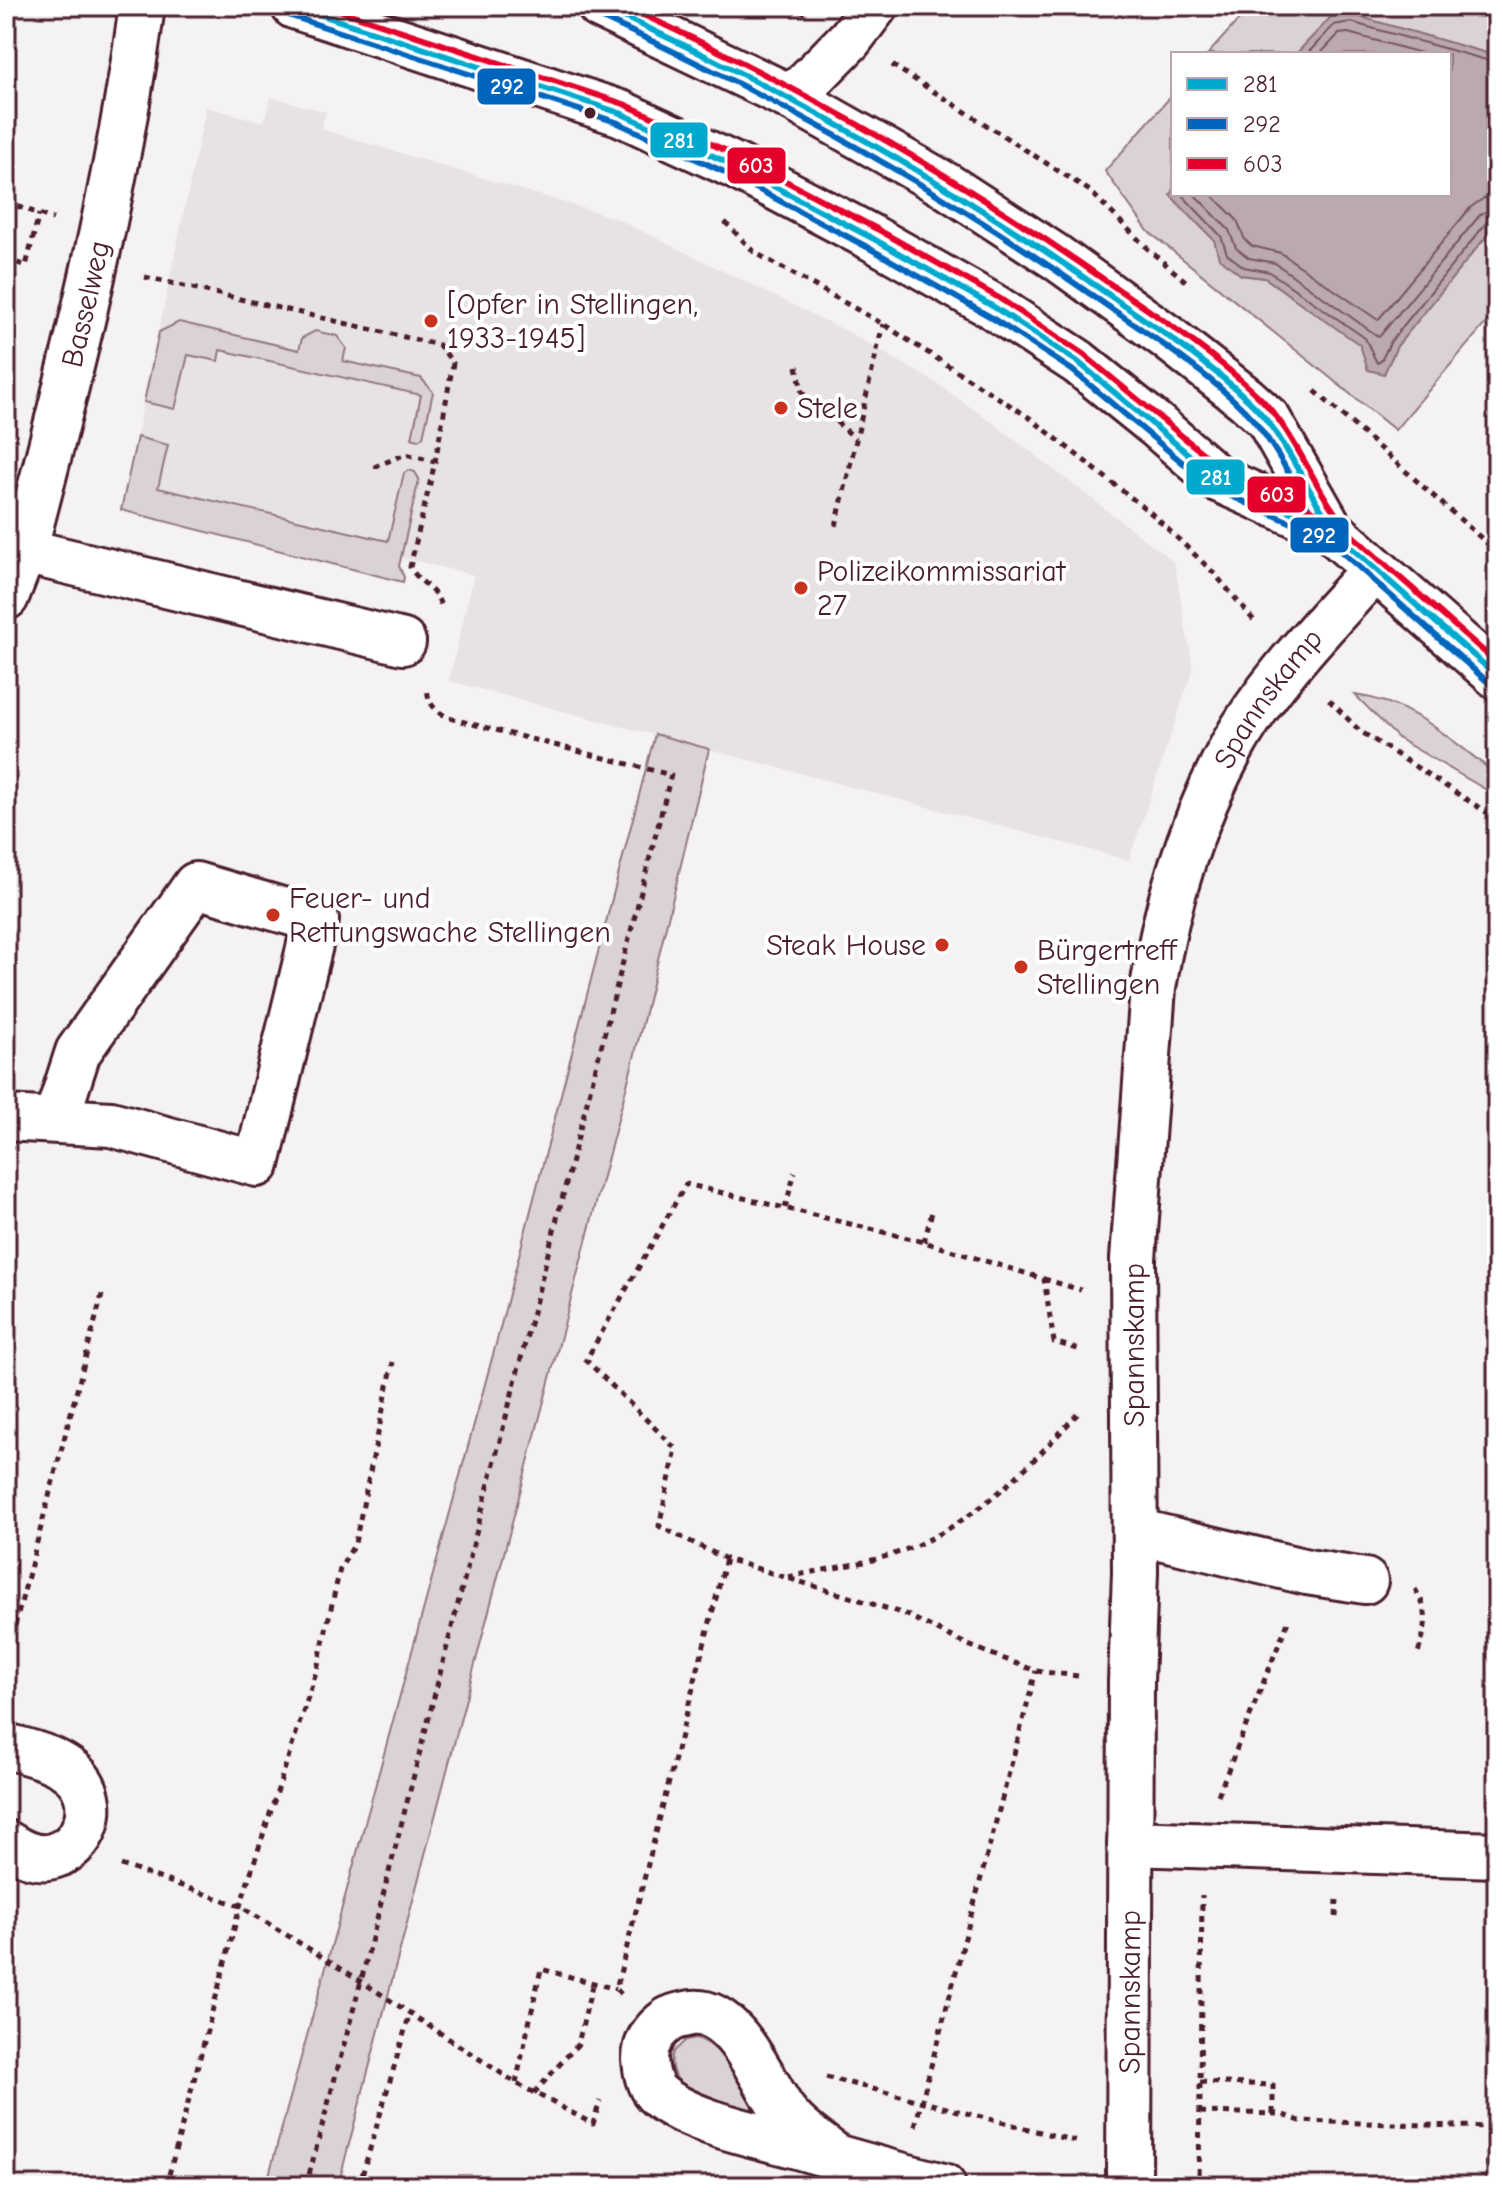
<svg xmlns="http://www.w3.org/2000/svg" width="1503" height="2192" font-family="'Comic Neue',sans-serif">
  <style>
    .built { fill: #e7e2e3 }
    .green { fill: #dbd2d5; stroke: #927880; stroke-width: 2 }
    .water { fill: #baa9ae; stroke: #8d727a; stroke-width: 2 }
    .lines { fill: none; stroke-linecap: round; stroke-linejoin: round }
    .shore { stroke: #77565f; stroke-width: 2 }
    .minor-casing { stroke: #4a1f2b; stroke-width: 50 }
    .major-casing { stroke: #4a1f2b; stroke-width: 50 }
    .path { stroke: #4a1f2b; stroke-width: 5; stroke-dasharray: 6 6; stroke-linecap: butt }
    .minor { stroke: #fff; stroke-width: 44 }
    .major { stroke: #fff; stroke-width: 44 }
    .bus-1-casing { stroke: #fff; stroke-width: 12 }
    .bus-2-casing { stroke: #fff; stroke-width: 12 }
    .bus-3-casing { stroke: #fff; stroke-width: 12 }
    .bus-1 { stroke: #00a9ce; stroke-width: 6 }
    .bus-2 { stroke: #0065bd; stroke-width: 6 }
    .bus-3 { stroke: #e4002b; stroke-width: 6 }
    .bus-dot { fill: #4a1f2b; stroke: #fff; stroke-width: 3 }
    .poi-dot { fill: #c8321e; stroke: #fff; stroke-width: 3 }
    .labels { text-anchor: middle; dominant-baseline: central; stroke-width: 8; stroke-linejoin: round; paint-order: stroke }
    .street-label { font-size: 30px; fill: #4a1f2b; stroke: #fff }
    .poi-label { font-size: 30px; fill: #4a1f2b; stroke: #fff; text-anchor: start }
    .line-badge { stroke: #fff; stroke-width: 3 }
    .badge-label { font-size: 22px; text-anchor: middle; font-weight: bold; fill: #fff }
  </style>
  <rect width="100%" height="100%" fill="#f4f2f2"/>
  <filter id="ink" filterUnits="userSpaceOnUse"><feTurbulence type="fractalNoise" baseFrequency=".0125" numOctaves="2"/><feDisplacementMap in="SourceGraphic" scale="16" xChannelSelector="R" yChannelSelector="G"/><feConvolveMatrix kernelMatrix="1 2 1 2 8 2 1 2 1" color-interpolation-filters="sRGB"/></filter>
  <g filter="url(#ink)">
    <path class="built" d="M271,97L326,112L321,129L615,218L848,332L935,382L1001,429L1174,562L1193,669L1129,860L449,681L474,575L145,496L121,510L206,107L264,122Z"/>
    <path class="green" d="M1251,6H1497V56L1350,14L1331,17L1296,54H1208Z
      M1173,94V192L1171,196L1214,240L1241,275L1265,278L1361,345L1368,370L1384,373L1397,346L1497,223V310L1395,430L1148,231L1105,171Z
      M179,322L299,350L302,338L315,331L337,336L346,348L343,361L421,378L433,392L423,437L418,440L412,438L421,395L220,350L218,361L188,355L175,409L144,402L159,332Z
      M137,437L168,445L158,488L388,541L404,473L409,470L415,472L419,479L399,566L404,577L403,582L121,510Z
      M1355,695C1415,703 1450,739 1497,775V796L1399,739Z
      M655,734L709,749L633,1062L338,2186H266L497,1340Z
      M696,2038C718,2044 747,2081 755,2102C751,2110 748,2111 739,2111L682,2084C672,2075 669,2065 673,2052L686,2040Z"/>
    <path class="water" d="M1350,14L1497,56V223L1397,346L1384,374L1368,370L1360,345L1265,278L1241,275L1219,258L1214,240L1170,195L1173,192L1449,194V54H1296L1331,17Z"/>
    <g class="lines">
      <path class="shore" d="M1307,54L1334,25L1350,22L1497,63
        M1320,54L1339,34L1348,33L1425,54
        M1181,194L1221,236L1227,254L1244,267L1270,272L1365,338L1377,363L1381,361L1391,341L1487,222L1497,219
        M1194,194L1229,230L1236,248L1249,258L1275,263L1379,337L1480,215L1488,210L1497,209
        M1211,194L1237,220L1245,240L1252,246L1281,253L1378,320L1471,207L1484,198L1497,197"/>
      <g class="minor-casing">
        <g id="minor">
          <path d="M792,98L850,39L875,6"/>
          <path d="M24,551L403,642"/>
          <path id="s1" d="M6,597L24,551C71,372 117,190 142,6"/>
          <path d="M6,1118L111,1124L257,1164L316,920L196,885L78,1052L56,1120"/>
          <path d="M1135,1531L1307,1572L1365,1581"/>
          <path d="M6,1746C29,1752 64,1760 79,1780C99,1807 85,1847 53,1856C36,1861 20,1852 6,1843"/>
          <path d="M1130,1843L1497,1855"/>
          <path d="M836,2157C817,2142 796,2129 782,2109C762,2080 734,2007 691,2013C683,2015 676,2015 668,2020C655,2029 645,2042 645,2059C646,2071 648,2084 656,2093C684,2121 758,2135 797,2146C845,2160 894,2174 943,2186"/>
          <path id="s2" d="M1129,2186L1131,1682L1135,1572L1133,1259L1153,988C1166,904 1192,820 1233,745C1269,680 1326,624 1374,569"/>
        </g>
      </g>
      <g class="major-casing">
        <path id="major" d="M294,6L620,113L737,167L872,238L994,307L1078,362L1156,425L1218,479L1331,530
          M600,6L792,98L947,186L1056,257L1167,337L1246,399L1268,419L1331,530L1497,676"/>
      </g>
      <path class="path" d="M790,6L805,13
        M892,65L1090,191L1149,250L1189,284
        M6,202L53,219
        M725,222L754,252L883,324L1030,418L1152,514L1214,573L1256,623
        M6,259L26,266L39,214
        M145,277L439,345L453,363L435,462L410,567C418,582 438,590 441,607
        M797,366L802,392L856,439
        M1315,391L1497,552
        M374,467L406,454L435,462
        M836,526L883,324
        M1329,700L1360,731L1497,819
        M785,1208L795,1172
        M924,1242L933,1208
        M1044,1279L1081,1290
        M788,1577C824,1569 868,1564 902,1551C974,1525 1030,1466 1080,1411
        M1415,1589C1432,1616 1425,1628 1417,1657
        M6,1660L103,1291
        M1078,1676L1036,1671L968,1645L905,1614L726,1559L659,1526L676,1449L586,1360L686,1184L924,1242L1044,1279L1054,1342L1081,1350
        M1218,1795L1289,1619
        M121,1865L240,1906L361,1981L516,2083L593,2124L600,2101
        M1336,1917L1337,1900
        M621,1994L616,1989L726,1559
        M826,2077L1079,2142
        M1200,2082L1273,2085V2114
        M516,2083L541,1969L616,1989
        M534,2093L578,2044L593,1982
        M1200,2112L1281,2114L1300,2121L1489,2127L1487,2186
        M915,2126L1036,1671
        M166,2186L240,1906L317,1669L340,1569L355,1543L393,1362
        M306,2186L361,1981L671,775L449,718C434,710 428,704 427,687
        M359,2186L410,2013
        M1199,2186L1202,1895"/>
      <use href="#minor" class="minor"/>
      <use href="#major" class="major"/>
      <g class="bus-1-casing">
        <path id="bus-1" d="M294,6L620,113L737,167L872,238L994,307L1078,362L1218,479L1331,530L1497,676
          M600,6C775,85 941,177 1099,288C1149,323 1203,358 1248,400C1292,441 1307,501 1347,544"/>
      </g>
      <g class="bus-2-casing">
        <path id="bus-2" d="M596,15C771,95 938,187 1096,298C1146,333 1202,368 1245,411C1285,452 1301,509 1340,551
          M291,16L616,122L733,176L867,247L989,316L1072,370L1213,488L1326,538L1490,684"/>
      </g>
      <g class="bus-3-casing">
        <path id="bus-3" d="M326,6L624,104L742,158L877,229L999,298L1083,354L1223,470L1337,522L1497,663
          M624,6C793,83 954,174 1106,281C1157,316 1211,351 1256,394C1299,434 1314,494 1354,537"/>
      </g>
      <use href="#bus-1" class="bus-1"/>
      <use href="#bus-2" class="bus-2"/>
      <use href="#bus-3" class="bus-3"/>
    </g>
  </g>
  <circle class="bus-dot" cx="590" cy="113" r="7"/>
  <g class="poi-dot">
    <circle cx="431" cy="321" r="8"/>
    <circle cx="781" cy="408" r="8"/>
    <circle cx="801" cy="588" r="8"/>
    <circle cx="273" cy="915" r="8"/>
    <circle cx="942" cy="945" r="8"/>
    <circle cx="1021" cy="967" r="8"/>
  </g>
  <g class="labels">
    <g class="street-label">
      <text stroke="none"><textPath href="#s1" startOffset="304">Basselweg</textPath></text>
      <text stroke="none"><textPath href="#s2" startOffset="1514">Spannskamp</textPath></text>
      <text transform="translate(1134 1345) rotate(-90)">Spannskamp</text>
      <text stroke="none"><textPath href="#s2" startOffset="194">Spannskamp</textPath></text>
    </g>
    <g class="poi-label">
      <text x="447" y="304">[Opfer in Stellingen,<tspan x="447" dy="34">1933-1945]</tspan></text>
      <text x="797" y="408">Stele</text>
      <text x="817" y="571">Polizeikommissariat<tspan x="817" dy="34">27</tspan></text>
      <text x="289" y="898">Feuer- und<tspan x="289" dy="34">Rettungswache Stellingen</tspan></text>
      <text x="926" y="945" text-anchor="end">Steak House</text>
      <text x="1037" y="950">Bürgertreff<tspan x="1037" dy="34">Stellingen</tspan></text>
    </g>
  </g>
  <g class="line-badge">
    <rect x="476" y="67" width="61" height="39" rx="8" fill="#0065bd"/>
    <rect x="649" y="121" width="60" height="38" rx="8" fill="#00a9ce"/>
    <rect x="726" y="146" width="61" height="39" rx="8" fill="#e4002b"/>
    <rect x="1185" y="458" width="61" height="38" rx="8" fill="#00a9ce"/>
    <rect x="1246" y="475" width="61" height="39" rx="8" fill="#e4002b"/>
    <rect x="1289" y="516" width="61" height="38" rx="8" fill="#0065bd"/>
  </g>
  <g class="badge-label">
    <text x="507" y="94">292</text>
    <text x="679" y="148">281</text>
    <text x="756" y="173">603</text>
    <text x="1216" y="485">281</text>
    <text x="1277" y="502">603</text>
    <text x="1319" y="543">292</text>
  </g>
  <rect width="1503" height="2192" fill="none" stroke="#fff" stroke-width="32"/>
  <rect x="16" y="16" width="1471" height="2160" fill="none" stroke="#4a1f2b" stroke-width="3" filter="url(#ink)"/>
  <rect x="1171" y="52" width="280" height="144" fill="#ffffff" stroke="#b7a5aa" stroke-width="2"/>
  <rect x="1187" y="78" width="40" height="12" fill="#00a9ce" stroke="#b7a5aa" stroke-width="2"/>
  <text x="1243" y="92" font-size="24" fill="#4a1f2b">281</text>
  <rect x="1187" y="118" width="40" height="12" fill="#0065bd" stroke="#b7a5aa" stroke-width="2"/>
  <text x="1243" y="132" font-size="24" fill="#4a1f2b">292</text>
  <rect x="1187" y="158" width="40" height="12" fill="#e4002b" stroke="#b7a5aa" stroke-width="2"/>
  <text x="1243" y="172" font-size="24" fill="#4a1f2b">603</text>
</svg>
